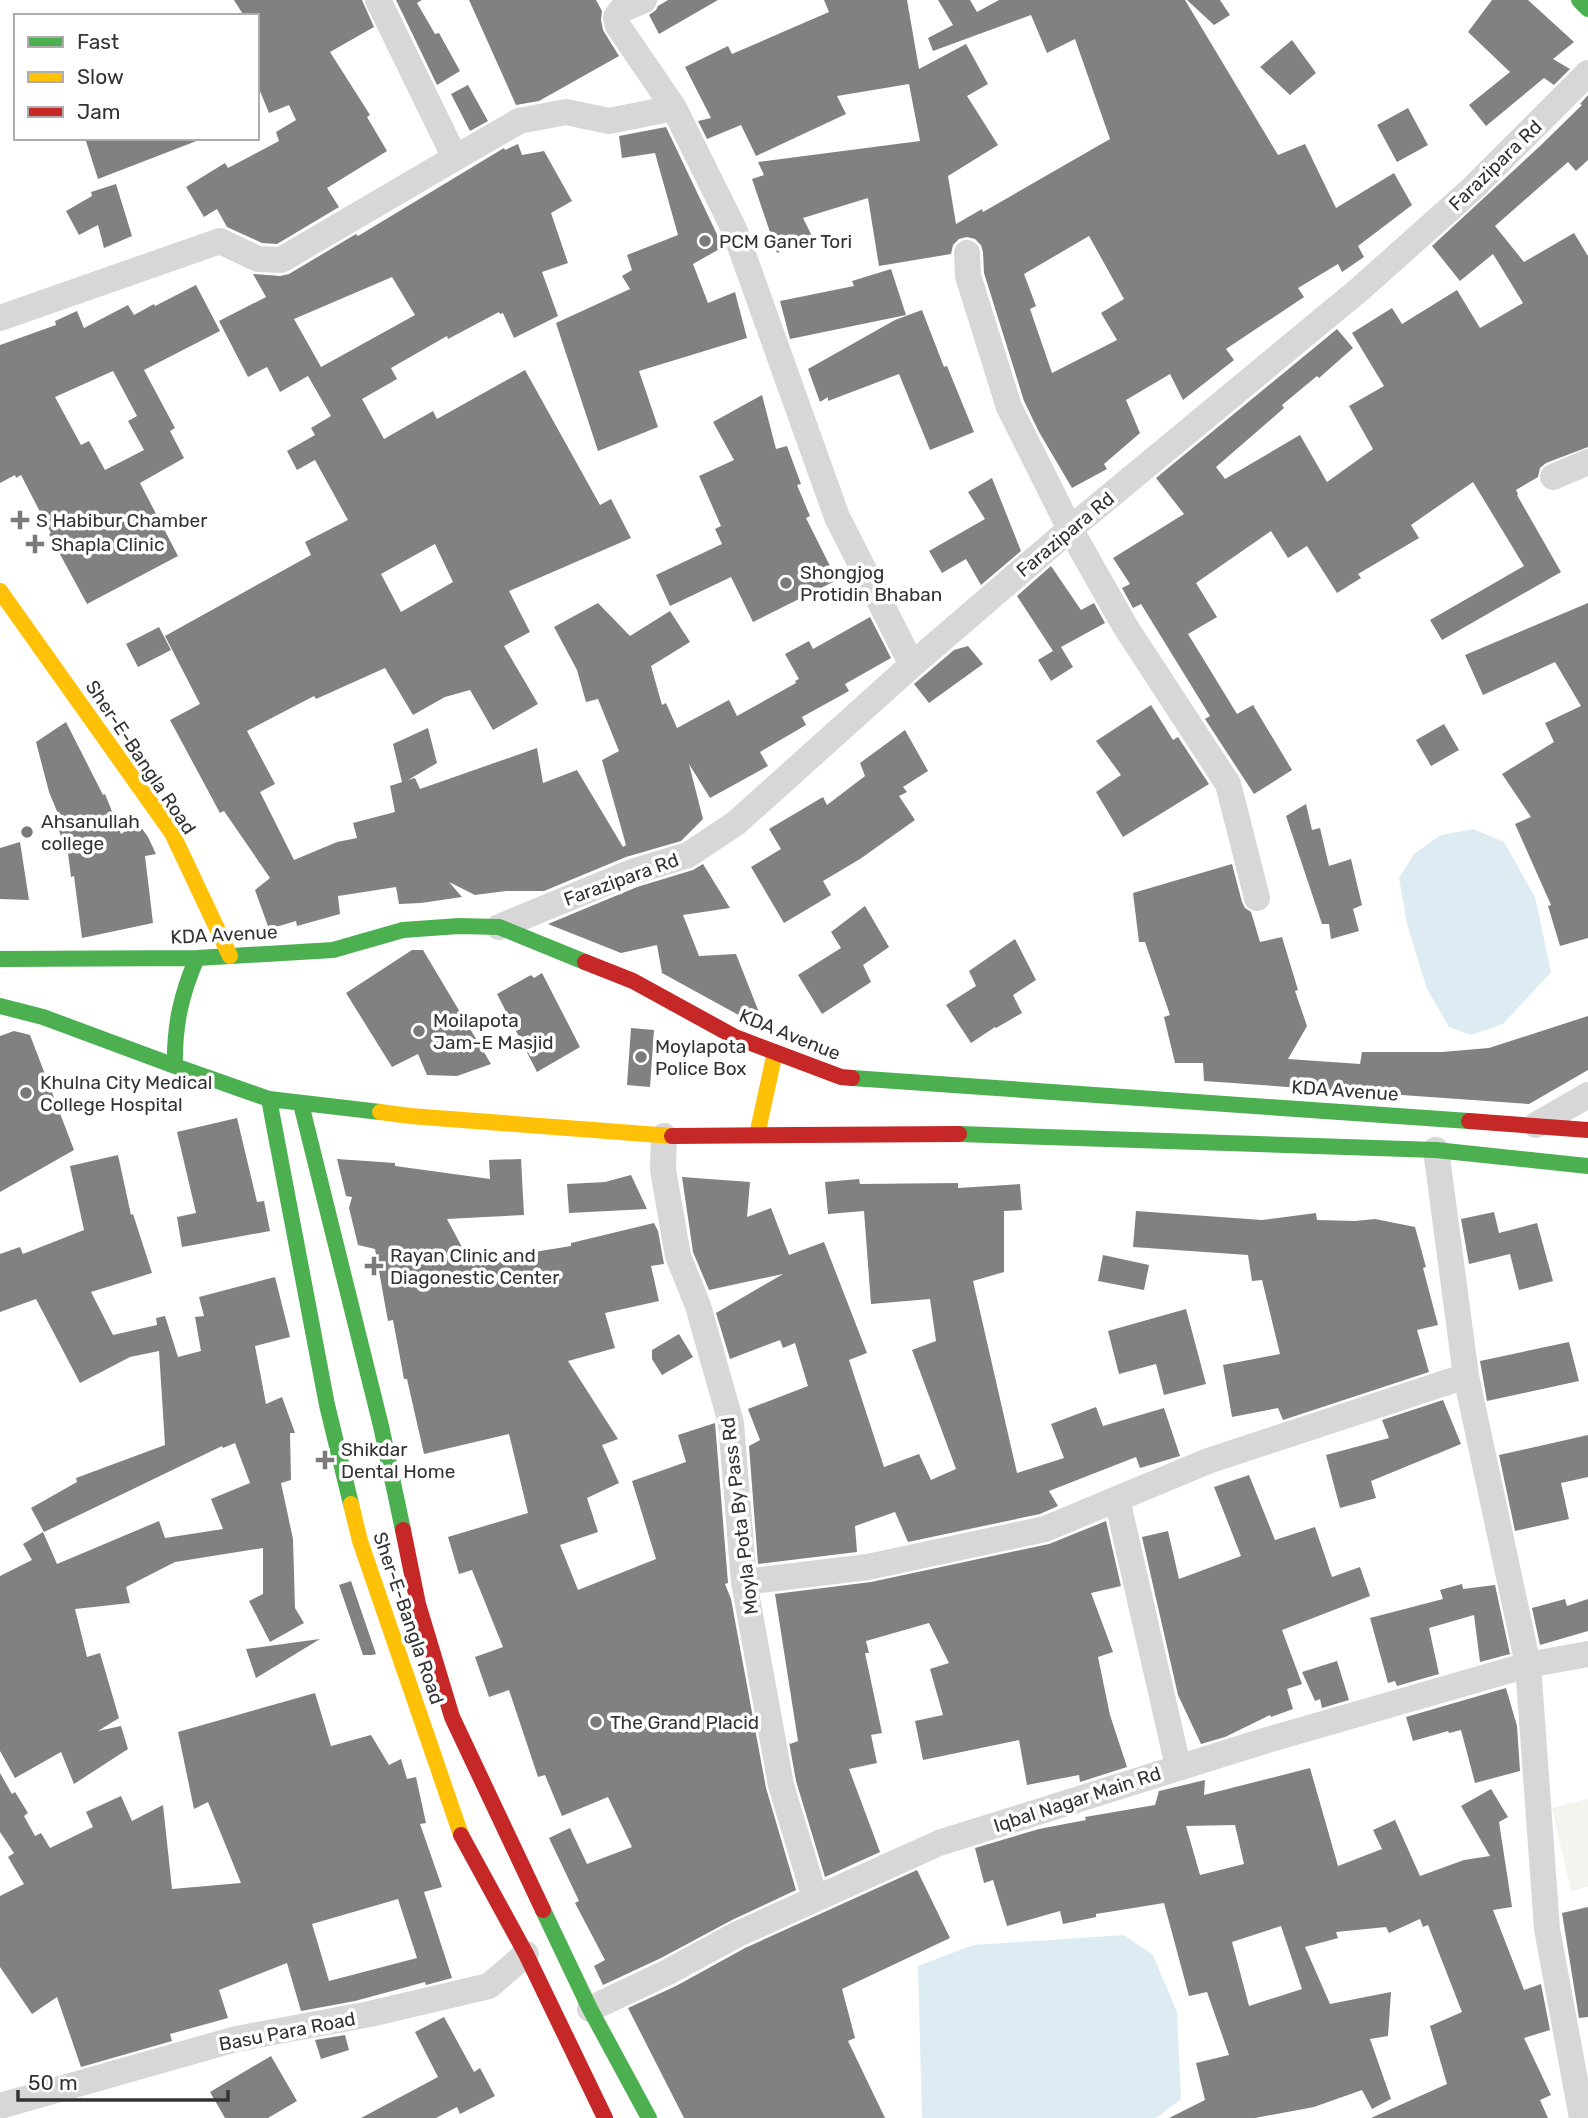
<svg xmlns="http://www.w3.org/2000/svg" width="1588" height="2118" font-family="Rubik,sans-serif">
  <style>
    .green { fill: #f1f5ed }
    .water { fill: #ddebf3 }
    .building { fill: #818181; fill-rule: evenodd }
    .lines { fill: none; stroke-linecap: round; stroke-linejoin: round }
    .street { stroke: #d7d7d7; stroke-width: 26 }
    .fast { stroke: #4caf50; stroke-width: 16 }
    .slow { stroke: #ffc107; stroke-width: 16 }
    .jam { stroke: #c62828; stroke-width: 16 }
    .poi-dot { fill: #7a7a7a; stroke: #fff; stroke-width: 2.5 }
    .labels { text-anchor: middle; stroke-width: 7; stroke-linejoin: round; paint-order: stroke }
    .street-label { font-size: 19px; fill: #333; stroke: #fff }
    .poi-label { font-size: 19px; fill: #333; stroke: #fff; text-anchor: start }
  </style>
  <rect width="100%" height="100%" fill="#fff"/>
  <path class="green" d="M1588 1799V1887L1571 1891 1552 1808Z"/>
  <path class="water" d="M1473 829 1504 842 1535 897 1551 972 1503 1024 1471 1035 1449 1027 1427 989 1407 924 1399 878 1415 853 1441 835Z
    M1124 1935 1153 1955 1177 2012 1181 2099 1156 2118H922L918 1966 973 1945Z"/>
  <path class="building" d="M234 0H362L374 27 330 52 370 115 367 117 387 151 327 188 339 207 277 244 262 243 227 227 217 209 204 217 186 187 225 163 228 168 279 141 276 132 296 120 289 105 269 113 257 84V16H244Z
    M396 0H422L417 3 435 34 439 33 460 71 437 85Z
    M469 0H596L602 11 601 20 603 30 619 56 539 101 516 105Z
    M668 0H718L659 34 649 15 656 10 658 6Z
    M824 0H907L919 69 966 44 988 84 967 96 998 145 948 176 956 224 982 209 983 212 1110 139 1075 39 1047 53 1031 15 933 51 928 38 953 25 938 0H970L977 12 999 0H1185L1278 155 1305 144 1336 208 1394 173 1412 205 1358 246 1364 257 1342 272 1338 264 1298 288 1304 297 1226 349 1234 360 1183 400 1170 374 1126 400 1140 433 1104 464 1107 469 1072 488 1039 432 1024 401 984 273 983 252 981 245 975 239 967 237 959 239 953 245 951 254 879 266 868 198 803 218 812 236 777 253 752 179 764 175 758 162 920 141 909 84 837 96 846 114 756 156 741 125 707 139 698 121 711 118 685 67 728 46 732 54 829 12ZM1089 236 1124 299 1101 313 1117 340 1052 373 1030 309 1036 306 1024 274Z
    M1187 0H1220L1230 15 1214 25Z
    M1492 0H1528L1574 42 1553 59 1570 69 1554 85 1544 78 1486 126 1469 105 1510 72 1468 32Z
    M1292 40 1316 73 1290 95 1260 67Z
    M468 85 488 121 470 131 451 94Z
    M1588 95V160L1576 171 1568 162 1495 226 1524 262 1574 233 1588 256V447L1546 463 1540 468 1538 477 1516 490 1518 494 1517 495 1561 572 1442 640 1430 620 1524 566 1473 482 1411 525 1419 538 1358 574 1361 578 1337 593 1307 546 1288 558 1271 531 1196 583 1217 617 1188 634 1237 714 1253 705 1292 770 1254 794 1205 719 1210 716 1141 604 1133 608 1122 588 1130 584 1113 558 1184 514 1156 478 1337 329 1353 348 1319 378 1317 376 1282 405 1284 408 1216 467 1225 479 1300 435 1327 482 1373 449 1349 406 1384 386 1352 333 1392 308 1402 324 1457 290 1480 328 1523 303 1493 254 1460 281 1432 246 1540 146 1582 105 1580 104Z
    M1408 108 1428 145 1397 162 1377 125Z
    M666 127 723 247 693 264 708 303 735 292 747 338 639 371 658 427 598 451 556 323 630 289 622 276 632 270 627 255 678 235 655 153 622 158 619 136Z
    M85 138H199V140L98 179Z
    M518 144 522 155 544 151 572 201 551 213 568 263 542 272 558 316 514 338 503 313 500 314 499 312 448 339 447 336 391 368 397 379 362 399 384 439 433 411 437 419 525 370 600 505 611 499 631 538 509 591 530 632 504 646 538 704 493 730 470 690 445 697 413 715 385 668 316 699 314 696 247 731 275 784 260 792 294 860 337 842 357 838 353 823 395 812 390 786 402 782 393 744 428 728 437 763 408 780 415 778 420 789 537 748 543 783 577 770 623 847 626 845 602 760 619 751 598 699 586 702 577 670 554 627 598 603 630 636 670 611 690 642 651 666 662 705 666 703 677 728 729 700 737 716 796 683 795 681 799 679 785 654 809 641 813 649 870 617 891 658 845 684 849 691 802 717 806 725 760 752 768 766 710 798 689 764 703 819 681 841 626 857 544 891H506L475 895 449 882 462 897 421 903 399 904 396 887 338 896 340 914 297 926 296 921 269 929 255 890 270 878 224 811 220 813 170 720 200 704 165 636 311 555 305 542 348 520 315 460 297 470 287 451 315 435 311 428 331 416 308 376 280 392 267 367 248 377 219 321 266 297 253 274 280 276 289 274 356 234 358 236 504 148 505 150ZM392 277 415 315 321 367 294 319ZM435 544 453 582 401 612 381 574Z
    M116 184 132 236 104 248 98 225 79 235 66 211 92 196 91 192Z
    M891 269 906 315 790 339 780 301 854 286 852 281Z
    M196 285 220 331 144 370 175 428 170 431 184 458 140 483 178 556 87 604 49 534 51 533 21 475 16 478 15 475 0 483V345L56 325 55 321 77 311 84 328 128 305 134 315 154 304 155 306ZM113 371 137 416 128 421 144 450 105 470 89 441 81 445 55 397Z
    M922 310 944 367 947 366 974 432 930 450 899 374 828 401V397L820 402 808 369 895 320Z
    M762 395 776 449 787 446 801 484 797 485 810 516 806 518 837 580 753 622 731 577 670 606 656 575 722 544 715 529 721 526 699 476 734 460 713 422Z
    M992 478 1021 551 981 585 966 559 942 573 929 551 985 519 968 492Z
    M1051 566 1081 610 1094 603 1105 623 1061 647 1073 667 1051 681 1038 660 1053 651 1017 596Z
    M1588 603V938L1560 946 1548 906 1551 905 1515 824 1531 817 1502 774 1554 742 1545 723 1581 706 1555 662 1483 695 1465 655Z
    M159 627 171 650 138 667 126 644Z
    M968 646 983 664 929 703 914 684 954 650Z
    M1151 705 1173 740 1178 737 1209 784 1123 837 1096 792 1121 775 1096 741Z
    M66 722 103 795 105 794 121 834 138 823 148 837 156 854 145 856 153 923 82 938 74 876 71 877 67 845 64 847 57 823 61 821 49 792 36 742Z
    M1444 724 1459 750 1431 766 1416 740Z
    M905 730 928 771 903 787 907 792 899 796 915 820 860 859 823 881 831 895 784 923 751 867 781 849 769 829 823 797 827 805 865 776 860 763Z
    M1306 804 1312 830 1320 828 1329 866 1351 859 1362 905 1353 909 1359 931 1331 939 1329 924H1322L1286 816Z
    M20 842 29 900 0 899V848Z
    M703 864 730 908 683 915 699 956 736 954 764 1025 744 1018 662 973 657 945 621 953 548 924 637 887 693 870Z
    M1232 864 1242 902 1245 908 1251 912 1260 942 1282 937 1298 990 1295 991 1307 1026 1288 1059 1360 1064 1362 1052H1442L1489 1048 1588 1016V1070L1529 1104 1204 1081 1203 1063H1175L1164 1017 1170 1015 1145 942H1139L1133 893Z
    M865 906 889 947 863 965 871 982 822 1014 798 975 841 948 831 932Z
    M1015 939 1036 980 1013 995 1022 1013 996 1028 995 1027 971 1043 946 1005 976 986 969 971Z
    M412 950H423L491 1064 457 1076 427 1075 418 1054 392 1067 346 993Z
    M542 973 580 1047 537 1072 497 994 531 975 534 978Z
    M631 1028 654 1030 650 1087 627 1085Z
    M14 1031 30 1035 74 1150 0 1192V1036Z
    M237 1118 257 1202 264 1201 270 1231 182 1247 177 1217 196 1213 177 1132Z
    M118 1155 131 1215 133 1214 152 1273 91 1292 113 1335 157 1325 156 1318 165 1316 178 1357 201 1351 195 1317 204 1316 199 1297 275 1277 290 1337 255 1346 266 1404 282 1397 295 1433H290L291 1480 281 1483 293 1539 295 1608 304 1623 270 1642 249 1601 263 1594V1548L175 1562 126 1587 130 1603 75 1609 87 1657 100 1653 119 1718 98 1731 121 1726 128 1749 74 1784 61 1752 15 1778 0 1751V1576L32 1560 23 1544 43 1532 57 1564 159 1521 165 1538 223 1529 211 1499 250 1483 235 1443 223 1448 222 1446 44 1532 31 1508 77 1482 76 1478 165 1445 159 1351 130 1357 80 1383 36 1299 0 1312V1254L20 1247 23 1254 84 1230 70 1166Z
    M337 1159 395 1163V1166L490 1179 489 1160 521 1159 524 1215 447 1219 472 1266 528 1253 571 1246V1243L654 1223 658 1231 664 1264 651 1266 659 1301 605 1313 615 1348 568 1361 618 1439 602 1445 619 1483 587 1498 598 1532 560 1545 578 1590 656 1559 632 1481 686 1462 678 1435 715 1423 728 1583 725 1584 731 1599 766 1788 796 1890 732 1920 661 1958 603 1985 594 1966 605 1960 575 1903 579 1901 549 1838 570 1828 587 1864 632 1847 608 1797 562 1816 545 1775 538 1777 509 1690 489 1697 475 1657 503 1647 472 1570 459 1574 448 1537 528 1513 509 1434 424 1454 407 1379H404L393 1320 388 1321 375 1249 358 1245 349 1208 352 1197 346 1196Z
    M631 1175 647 1209 569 1213 567 1184 605 1182Z
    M682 1177 750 1182 747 1217 771 1208 789 1255 824 1242 867 1353 849 1360 884 1467 919 1454 931 1480 956 1469 912 1350 936 1341 930 1299 871 1304 864 1211 828 1214 825 1182 859 1179 860 1184 958 1183V1188L1020 1184 1022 1210 1004 1211V1272L973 1281 1017 1473 1064 1458 1051 1424 1096 1407 1103 1426 1164 1408 1180 1456 1140 1468 1136 1457 1049 1491 1058 1506 1040 1514 908 1542 895 1512 855 1526 857 1552 758 1564 749 1446 760 1440 748 1409 808 1386 795 1343 783 1348 780 1340 730 1359 716 1313 783 1274 709 1290 693 1252Z
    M1136 1211 1262 1220 1316 1213 1317 1220 1355 1221 1375 1219 1415 1227 1426 1267 1423 1268 1438 1325 1417 1330 1429 1372 1283 1420 1278 1408 1232 1417 1223 1365 1280 1354 1262 1280 1252 1281 1248 1255 1133 1247Z
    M1494 1212 1499 1233 1537 1223 1553 1281 1519 1290 1510 1254 1469 1264 1461 1219Z
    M1103 1255 1149 1265 1144 1290 1098 1281Z
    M1186 1309 1206 1384 1164 1395 1156 1364 1119 1374 1108 1331Z
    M679 1334 693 1357 662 1375 652 1359V1350Z
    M1569 1342 1579 1381 1487 1401 1480 1361Z
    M1443 1400 1461 1444 1371 1481 1376 1498 1340 1508 1326 1455 1389 1438 1382 1420Z
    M1588 1435V1477L1561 1483 1569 1519 1515 1531 1499 1455Z
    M1249 1475 1275 1540 1315 1527 1332 1577 1360 1567 1370 1596 1282 1630 1302 1684 1287 1689 1293 1709 1271 1717 1270 1715 1225 1737 1201 1744 1178 1695 1142 1537 1168 1531 1179 1579 1241 1556 1214 1487Z
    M1106 1521 1121 1586 1091 1593 1113 1652 1098 1657 1110 1715 1127 1767 1080 1782 1079 1775 1027 1785 1019 1740 923 1760 915 1721 943 1715 930 1669 949 1663 929 1623 866 1641 869 1653H865L882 1733 871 1735 877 1763 849 1769 880 1852 825 1877 796 1781 789 1742 790 1744 798 1741 775 1594 871 1582 1049 1544Z
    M351 1581 376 1654 372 1655H363L339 1585Z
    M1462 1584 1463 1589 1495 1585 1510 1654 1480 1662 1474 1615 1429 1628 1439 1674 1397 1686 1395 1681 1388 1683 1370 1618 1443 1599 1440 1590Z
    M1565 1599 1567 1606 1588 1599V1631L1540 1645 1532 1608Z
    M320 1639 256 1678 246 1649Z
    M1337 1661 1349 1700 1322 1708 1320 1699 1315 1701 1302 1672Z
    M1506 1688 1517 1726 1520 1771 1475 1783 1461 1730 1449 1733 1448 1731 1413 1741 1406 1717Z
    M315 1693 331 1746 371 1735 389 1765 401 1759 407 1779 416 1777 426 1823 420 1824 442 1887 424 1892 452 1978 426 1985 425 1982 355 2001 301 2011 287 1963 219 1990 228 2018 170 2034 172 2041 81 2067 57 1997 32 2014 0 1967V1896L24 1884 8 1857 14 1853 0 1832V1773L12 1794 15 1792 28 1813 24 1816 35 1836 41 1833 50 1848 93 1827 86 1812 121 1796 132 1821 163 1805 172 1889 241 1883 208 1802 194 1809 178 1732ZM398 1899 417 1958 329 1981 312 1924Z
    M1310 1768 1338 1866 1382 1849 1373 1830 1395 1820 1420 1876 1464 1860 1490 1856 1461 1806 1491 1789 1508 1817 1499 1822 1512 1907 1493 1910 1524 1990 1541 1984 1550 2030 1524 2038 1551 2095 1540 2100 1548 2118H1371L1447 2084 1430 2026 1462 2012 1428 1925 1423 1927 1420 1919 1389 1933 1386 1927 1336 1932 1338 1938 1305 1947 1330 2004 1391 1992 1388 2036 1370 2039 1391 2099 1372 2109 1362 2090 1314 2107 1255 2118H1169L1205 2100 1196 2063 1229 2055 1207 1992 1189 1996 1164 1903 1096 1914V1917L1063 1924 1060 1911 1007 1926 993 1880 984 1883 975 1848 1039 1829 1086 1820 1085 1817 1155 1805 1159 1791 1205 1780 1204 1795ZM1235 1825 1244 1864 1200 1875 1186 1826ZM1281 1926 1302 1989 1249 2006 1232 1942Z
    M917 1870 950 1938 842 1989 855 2038 848 2041 885 2118H684L628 2008 676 1986 745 1948Z
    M1588 1907V2017L1579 2018 1562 1913Z
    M444 2017 474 2072 480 2068 495 2096 460 2114 457 2107 436 2118H361L438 2077 415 2032Z
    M345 2035 349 2050 321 2059 315 2040Z
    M271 2056 297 2101 268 2118H225L210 2092Z"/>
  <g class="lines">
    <path class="street" d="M378 0 455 158 519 121 566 112 609 121 674 108
      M644 0 621 10 616 17 618 26 674 108 734 229 837 517 912 665
      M967 253 968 276 1009 407 1070 529 1125 626 1228 784 1257 898
      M0 318 220 241 258 259 281 260 455 158
      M1553 477 1588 462
      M499 927 632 872 688 855 736 823 912 665 1070 529 1360 289 1472 189 1588 73
      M1536 1125 1588 1095
      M664 1136 663 1170 678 1256 698 1306 731 1423 744 1582 781 1785 815 1898
      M1436 1150 1466 1376 1528 1665 1547 1929 1582 2118
      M1117 1499 1178 1766
      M744 1582 868 1567 1045 1529 1208 1461 1466 1376
      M590 2009 668 1972 738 1934 939 1843 1264 1741 1528 1665 1588 1654
      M0 2106 236 2039 370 2014 489 1986 526 1954"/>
    <path class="fast" d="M1579 0 1588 9
      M197 958C181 994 174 1027 175 1066L269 1099 380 1112
      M0 959 197 958 333 950 403 930 459 926 499 927 585 962
      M0 1006 43 1017 175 1066
      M852 1078 1469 1121
      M269 1099 327 1405 351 1504
      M301 1104 381 1426 403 1530
      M959 1134 1436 1150 1588 1166
      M543 1910 590 2009 649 2118"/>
    <path class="slow" d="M0 591 172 833 230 956
      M380 1112 410 1116 672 1136
      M757 1135 775 1052
      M351 1504 360 1541 461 1835"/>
    <path class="jam" d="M585 962 633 981 735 1037 841 1077 852 1078
      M1469 1121 1588 1130
      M672 1136 959 1134
      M403 1530 418 1604 452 1717 543 1910
      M461 1835 526 1954 605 2118"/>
  </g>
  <g class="poi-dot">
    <circle cx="705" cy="241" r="7"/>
    <path d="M16.5 509.5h7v7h7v7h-7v7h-7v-7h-7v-7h7z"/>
    <path d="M31.5 533.5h7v7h7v7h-7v7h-7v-7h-7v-7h7z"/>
    <circle cx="786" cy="583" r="7"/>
    <circle cx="27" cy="832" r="7"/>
    <circle cx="419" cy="1031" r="7"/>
    <circle cx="641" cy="1057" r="7"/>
    <circle cx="26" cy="1093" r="7"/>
    <path d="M370.5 1255.5h7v7h7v7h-7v7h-7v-7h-7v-7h7z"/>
    <path d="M321.5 1449.5h7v7h7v7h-7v7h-7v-7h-7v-7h7z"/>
    <circle cx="596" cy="1722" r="7"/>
  </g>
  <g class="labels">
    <g class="street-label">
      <text transform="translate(1495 165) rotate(-44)" y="7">Farazipara Rd</text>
      <text transform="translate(1065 534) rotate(-40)" y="7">Farazipara Rd</text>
      <text transform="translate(141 757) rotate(56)" y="7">Sher-E-Bangla Road</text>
      <text transform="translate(621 879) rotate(-20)" y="7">Farazipara Rd</text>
      <text transform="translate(224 934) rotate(-3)" y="7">KDA Avenue</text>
      <text transform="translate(790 1034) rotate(22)" y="7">KDA Avenue</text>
      <text transform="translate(1345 1090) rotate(4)" y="7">KDA Avenue</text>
      <text transform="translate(739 1516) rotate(-97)" y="7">Moyla Pota By Pass Rd</text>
      <text transform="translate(409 1618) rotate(71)" y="7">Sher-E-Bangla Road</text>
      <text transform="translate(1077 1799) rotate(-18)" y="7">Iqbal Nagar Main Rd</text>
      <text transform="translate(287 2031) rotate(-11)" y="7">Basu Para Road</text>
    </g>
    <g class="poi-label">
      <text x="719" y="248">PCM Ganer Tori</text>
      <text x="36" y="527">S Habibur Chamber</text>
      <text x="51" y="551">Shapla Clinic</text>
      <text x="800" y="579">Shongjog<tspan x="800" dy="22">Protidin Bhaban</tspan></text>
      <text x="41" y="828">Ahsanullah<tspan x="41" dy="22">college</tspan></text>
      <text x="433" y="1027">Moilapota<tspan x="433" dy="22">Jam-E Masjid</tspan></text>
      <text x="655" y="1053">Moylapota<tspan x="655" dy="22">Police Box</tspan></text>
      <text x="40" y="1089">Khulna City Medical<tspan x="40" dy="22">College Hospital</tspan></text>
      <text x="390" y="1262">Rayan Clinic and<tspan x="390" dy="22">Diagonestic Center</tspan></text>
      <text x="341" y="1456">Shikdar<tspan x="341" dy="22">Dental Home</tspan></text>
      <text x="610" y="1729">The Grand Placid</text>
    </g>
  </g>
  <rect x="14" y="14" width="245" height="126" fill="#ffffff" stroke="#adadad" stroke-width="2"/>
  <rect x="28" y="37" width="35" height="10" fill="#4caf50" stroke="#adadad" stroke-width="2"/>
  <text x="77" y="49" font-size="21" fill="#333333">Fast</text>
  <rect x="28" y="72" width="35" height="10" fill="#ffc107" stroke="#adadad" stroke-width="2"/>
  <text x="77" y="84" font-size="21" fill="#333333">Slow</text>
  <rect x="28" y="107" width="35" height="10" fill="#c62828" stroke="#adadad" stroke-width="2"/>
  <text x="77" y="119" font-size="21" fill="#333333">Jam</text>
  <path d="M18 2090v10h210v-10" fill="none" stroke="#333333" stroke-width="3.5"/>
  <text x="28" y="2090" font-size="21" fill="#333333" stroke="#ffffff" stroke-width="5" paint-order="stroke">50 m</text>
</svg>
